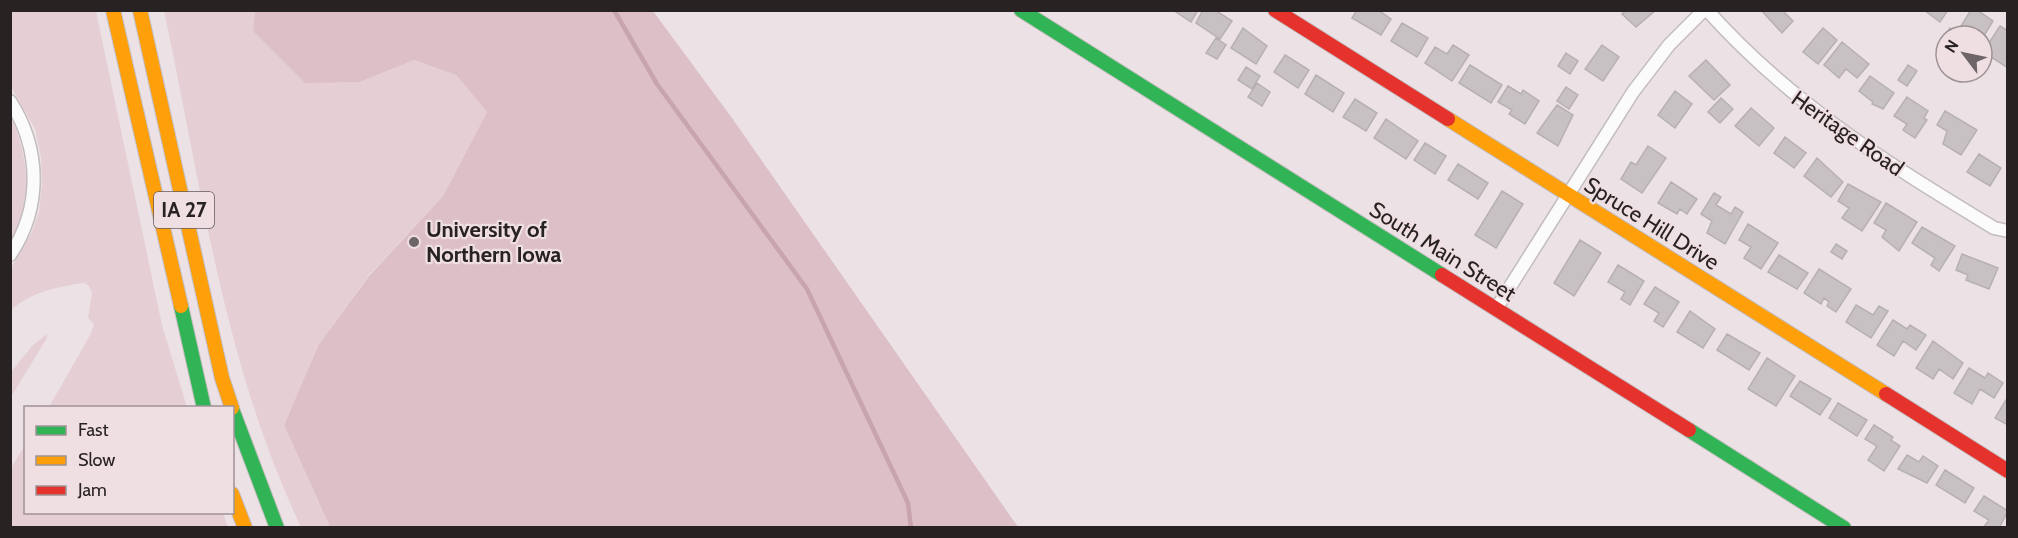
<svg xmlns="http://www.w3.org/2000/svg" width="2018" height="538" font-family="Cabin,sans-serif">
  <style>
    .green { fill: #e5cfd5 }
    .forest { fill: #ddbfc8 }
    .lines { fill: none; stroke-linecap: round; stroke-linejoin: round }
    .stream { stroke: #c7a4ae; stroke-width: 4.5 }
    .building { fill: #c8c1c3; stroke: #b7b0b2; stroke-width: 1.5 }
    .street-casing { stroke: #c2bcbd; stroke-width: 15 }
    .fast-casing { stroke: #c2bcbd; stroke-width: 16 }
    .slow-casing { stroke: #c2bcbd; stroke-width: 16 }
    .jam-casing { stroke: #c2bcbd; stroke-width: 16 }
    .street { stroke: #fcfbfb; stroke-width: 12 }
    .fast { stroke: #30b455; stroke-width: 14 }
    .slow { stroke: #ff9f0a; stroke-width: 14 }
    .jam { stroke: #e5322d; stroke-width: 14 }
    .poi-dot { fill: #6d6567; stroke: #efdfe3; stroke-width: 2 }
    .labels { text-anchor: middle; stroke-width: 4.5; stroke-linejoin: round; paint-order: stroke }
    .shield { fill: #efdfe3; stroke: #645b5d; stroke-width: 1.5 }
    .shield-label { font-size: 21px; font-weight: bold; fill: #282223 }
    .street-label { font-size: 22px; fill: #282223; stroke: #efdfe3 }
    .poi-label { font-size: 22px; font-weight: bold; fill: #282223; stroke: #efdfe3; text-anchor: start }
  </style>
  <rect width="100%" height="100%" fill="#ece2e5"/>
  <path class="green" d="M11 10 96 11 162 325 187 407H49L90 335 94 324 88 318 92 293 89 286 84 283C56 287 32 292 11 310V268L32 232 39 212 42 184 41 157 35 129 11 87Z
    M164 11H255L253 31 360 82 414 60 456 75 487 112 443 196 369 275 319 344 284 425 330 527H301C224 366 201 184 164 11Z
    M10 116C29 154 33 202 11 239Z
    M47 334V338L11 397V372L32 346Z
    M25 445 26 512 223 513 228 527H11V468Z"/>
  <path class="forest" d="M255 11H653L732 118 1018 527H330L284 425 319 344 369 276 443 196 487 112 456 75 414 60 360 82 305 83 253 31Z"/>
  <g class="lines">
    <path class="stream" d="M614 10 657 84 807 289 908 503 911 528"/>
  </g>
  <path class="building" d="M1173 10H1198L1191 22Z
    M1203 10H1215L1232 21 1220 39 1196 23Z
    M1357 10H1378L1391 19 1381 35 1352 18Z
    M1626 10H1656L1636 27 1622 14Z
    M1761 10H1782L1793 21 1782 33Z
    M1924 10H1948L1940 22Z
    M1971 10H1977L1993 21 1982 39V36H1976L1961 26Z
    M1402 23 1428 38 1417 57 1391 41Z
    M2000 26 2008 31V68L1983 52Z
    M1243 28 1267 46 1256 64 1231 48Z
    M1823 28 1837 40 1818 64 1803 52Z
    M1950 28 1962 36H1946V43L1942 40Z
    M1216 38 1226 45 1217 59 1206 53Z
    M1842 42 1869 64 1857 78 1846 69 1839 78 1824 65Z
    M1453 45 1469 55 1452 81 1425 63 1435 47 1447 54Z
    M1602 45 1619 57 1603 81 1585 69Z
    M1566 53 1578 61 1570 74 1558 66Z
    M1285 55 1309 70 1298 88 1274 72Z
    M1706 60 1730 85 1714 100 1689 76Z
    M1470 65 1502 85 1491 103 1459 83Z
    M1908 65 1917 71 1907 86 1898 80Z
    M1246 67 1260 76 1252 89 1238 80Z
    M1316 75 1344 93 1333 112 1305 94Z
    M1870 76 1894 93 1883 109 1872 104 1873 102 1859 91Z
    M1257 83 1270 92 1262 106 1248 97Z
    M1508 86 1521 94 1523 90 1539 101 1525 124 1509 114 1512 110 1498 102Z
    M1566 87 1578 95 1569 109 1557 101Z
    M1675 91 1692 104 1675 128 1658 115Z
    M1907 97 1928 111 1924 118 1927 120 1915 138 1903 130 1907 124 1894 116Z
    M1721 98 1733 109 1720 123 1708 112Z
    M1355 99 1377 113 1366 131 1343 117Z
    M1557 105 1573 115 1558 146 1537 133Z
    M1751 108 1774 128 1759 146 1735 126Z
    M1945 111 1977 130 1961 155 1943 144 1947 131 1937 125Z
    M1386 119 1418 141 1406 159 1374 138Z
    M1785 137 1806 153 1794 168 1774 153Z
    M1425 143 1446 156 1435 174 1414 160Z
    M1648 146 1666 158 1642 193 1621 179 1631 162 1636 165Z
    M1979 154 2001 168 1990 186 1967 172Z
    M1817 158 1843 182 1831 197 1804 176Z
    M1458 164 1488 183 1478 199 1448 180Z
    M1671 182 1697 199 1687 214 1680 209 1677 214 1658 203Z
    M1848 184 1881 202 1862 231 1842 218 1849 208 1838 201Z
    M1502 191 1523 204 1496 248 1475 235Z
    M1714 193 1721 197 1716 205 1731 214 1735 207 1743 212 1725 244 1707 233 1712 221 1701 214Z
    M1886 203 1917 222 1899 251 1882 237 1886 230 1874 223Z
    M1748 224 1778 243 1761 269 1744 258 1751 247 1739 240Z
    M1922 227 1955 246 1939 271 1931 265 1935 258 1912 243Z
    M1580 240 1601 253 1574 296 1554 283Z
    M1836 244 1847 251 1842 259 1831 252Z
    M1962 254 1998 268 1989 289 1966 280 1968 275 1956 270Z
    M1779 255 1808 273 1797 289 1768 272Z
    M1618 265 1644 281 1630 305 1621 299 1625 292 1608 282Z
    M1819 269 1851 289 1836 312 1827 306 1829 302 1824 298 1821 304 1804 293Z
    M1655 287 1679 302 1663 327 1654 321 1659 313 1644 304Z
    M1856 305 1873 315 1879 306 1888 311 1871 338 1846 322Z
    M1690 311 1715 329 1703 348 1677 332Z
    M1893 320 1907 329 1910 325 1926 335 1916 350 1903 341 1894 356 1877 345Z
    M1727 334 1760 353 1749 370 1717 350Z
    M1933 341 1963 363 1953 379 1939 369 1933 379 1916 368Z
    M1767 358 1795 376 1776 406 1748 389Z
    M1969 368 1985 378 1988 373 2003 383 1994 398 1980 389 1972 404 1954 393Z
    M1800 381 1831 399 1820 415 1790 396Z
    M2006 400 2008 401V425L1995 418Z
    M1838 403 1867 420 1857 436 1829 418Z
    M1874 425 1893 437 1891 440 1900 446 1884 471 1868 460 1877 446 1865 439Z
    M1907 455 1919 462 1923 456 1938 466 1927 483 1898 469Z
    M1945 470 1974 488 1965 503 1936 485Z
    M1984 496 2008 511 1999 528H1983L1989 520 1974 511Z"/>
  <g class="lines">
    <g class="street-casing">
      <path id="street" d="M1707 10C1792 105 1887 163 1994 228L2008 231
        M10 101C41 149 42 208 10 255
        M1496 309 1633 92 1669 45 1704 10"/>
    </g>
    <g class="fast-casing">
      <path id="fast" d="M1021 10 1442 275
        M181 306 204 408
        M232 409 277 528
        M1689 430 1844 528"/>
    </g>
    <g class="slow-casing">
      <path id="slow" d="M113 10 181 306
        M140 10 222 378 232 408
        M1448 119 1886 394
        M232 494 245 528"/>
    </g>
    <g class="jam-casing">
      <path id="jam" d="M1275 10 1448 119
        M1442 275 1689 430
        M1886 394 2008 471"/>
    </g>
    <use href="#street" class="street"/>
    <use href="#fast" class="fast"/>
    <use href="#slow" class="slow"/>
    <use href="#jam" class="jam"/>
  </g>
  <circle class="poi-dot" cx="414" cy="242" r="6"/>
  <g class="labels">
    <rect class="shield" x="154" y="192" width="60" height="36" rx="4.5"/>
    <g class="shield-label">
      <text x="184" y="217">IA 27</text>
    </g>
    <g class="street-label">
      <text transform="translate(1848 133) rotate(35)" y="8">Heritage Road</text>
      <text transform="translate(1652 223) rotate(32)" y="8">Spruce Hill Drive</text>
      <text transform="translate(1443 251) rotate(32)" y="8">South Main Street</text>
    </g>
    <g class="poi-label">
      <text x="426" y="237">University of<tspan x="426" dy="25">Northern Iowa</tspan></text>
    </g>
  </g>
  <rect width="2018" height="538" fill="none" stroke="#282223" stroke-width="24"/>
  <rect x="24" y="406" width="210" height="108" fill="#efdfe3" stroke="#9f9396" stroke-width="1.5"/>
  <rect x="36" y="426" width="30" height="9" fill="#30b455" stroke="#9f9396" stroke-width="1.5"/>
  <text x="78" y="436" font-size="18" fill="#282223">Fast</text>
  <rect x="36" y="456" width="30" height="9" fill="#ff9f0a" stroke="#9f9396" stroke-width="1.5"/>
  <text x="78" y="466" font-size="18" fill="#282223">Slow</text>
  <rect x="36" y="486" width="30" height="9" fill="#e5322d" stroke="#9f9396" stroke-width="1.5"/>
  <text x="78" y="496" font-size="18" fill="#282223">Jam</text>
  <g transform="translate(1964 54) rotate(302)"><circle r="28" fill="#efdfe3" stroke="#9f9396" stroke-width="1.5"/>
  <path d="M0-4.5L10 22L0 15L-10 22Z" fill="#6d6567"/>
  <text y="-9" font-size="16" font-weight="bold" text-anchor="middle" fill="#282223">N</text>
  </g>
</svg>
